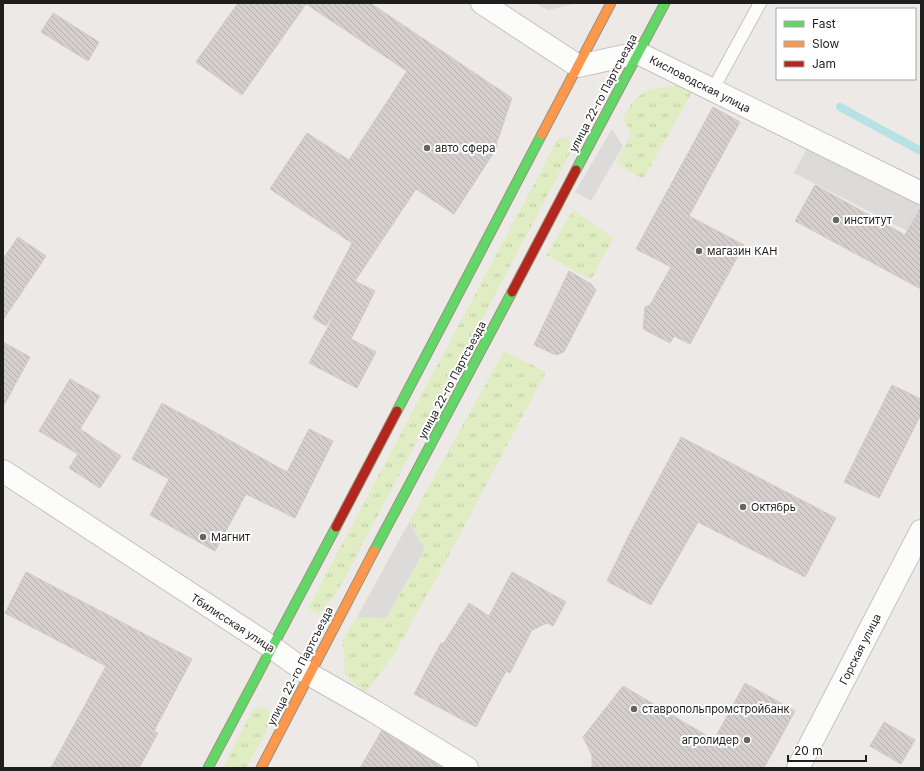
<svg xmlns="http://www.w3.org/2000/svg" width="924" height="771" font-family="Inter,sans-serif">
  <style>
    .grass { fill: url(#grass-tufts) }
    .parking { fill: #dddbda }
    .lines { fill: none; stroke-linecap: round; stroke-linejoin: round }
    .stream { stroke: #b6e2e3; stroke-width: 8 }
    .building { fill: url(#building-back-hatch); stroke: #d0cac7 }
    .lane-casing { stroke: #c5c4c2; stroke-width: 14 }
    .street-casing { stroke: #c5c4c2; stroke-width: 24 }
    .fast-casing { stroke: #98947e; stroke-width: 11 }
    .slow-casing { stroke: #98947e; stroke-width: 11 }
    .jam-casing { stroke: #98947e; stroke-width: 11 }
    .lane { stroke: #fcfcfb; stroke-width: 12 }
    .street { stroke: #fcfcfb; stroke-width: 22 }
    .fast { stroke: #63d668; stroke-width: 9 }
    .slow { stroke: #ff974d; stroke-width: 9 }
    .jam { stroke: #b3261e; stroke-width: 9 }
    .poi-dot { fill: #666564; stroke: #fff; stroke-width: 1.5 }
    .labels { text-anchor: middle; stroke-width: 4; stroke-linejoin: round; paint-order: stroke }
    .street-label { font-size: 11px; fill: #1e1e1e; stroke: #fff }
    .poi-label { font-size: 11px; fill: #1e1e1e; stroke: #fff; text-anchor: start }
  </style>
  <defs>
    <pattern id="grass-tufts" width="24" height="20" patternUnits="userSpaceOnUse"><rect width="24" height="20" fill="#e0ecc2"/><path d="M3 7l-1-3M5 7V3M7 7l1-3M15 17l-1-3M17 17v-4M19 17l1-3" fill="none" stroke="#c0caa6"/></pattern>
    <pattern id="building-back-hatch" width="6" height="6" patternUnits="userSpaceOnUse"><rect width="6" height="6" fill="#d4cfcd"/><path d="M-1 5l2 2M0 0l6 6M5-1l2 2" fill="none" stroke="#b6b1b0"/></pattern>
  </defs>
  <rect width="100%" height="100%" fill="#ede9e6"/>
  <path class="grass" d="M678 86 694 89 643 179 616 163 631 134 623 118C638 91 647 87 678 86Z
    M568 137 572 149 337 592 318 615 308 608 558 139Z
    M573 210 613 238 591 280 546 255Z
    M504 351 546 372 443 566 394 654 366 693 345 675 343 639 357 617 386 618 425 550 409 522Z
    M263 707 269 710C273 729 254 752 246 768H223L250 715 256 708Z"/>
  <path class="parking" d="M534 3H579L548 10Z
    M612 129 623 146 591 201 575 192Z
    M810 142 921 199V238L794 173Z
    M409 522 425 549 386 618 357 617Z"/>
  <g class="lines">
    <path class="stream" d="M840 107 921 151"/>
  </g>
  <path class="building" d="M238 3H370L512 98 496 145 498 146 454 214 416 189 355 281 375 291 351 339 376 352 357 388 309 363 338 308 326 326 313 318 352 243 270 189 307 133 349 160 407 71 306 4 242 95 196 62Z
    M53 13 99 42 88 61 41 32Z
    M713 107 740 122 689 216 744 245 690 344 674 336 670 343 643 329 645 307 650 305 671 267 636 249Z
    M815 185 905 235 921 207V289L795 221Z
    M18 237 46 256 3 320V259Z
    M569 271 591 284 596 290 564 352 556 355 534 345Z
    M3 342 30 357 3 407Z
    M70 379 100 396 80 429 121 456 100 488 69 468 78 454 39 431Z
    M892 385 921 399V414L879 498 844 482Z
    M162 403 287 472 309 429 333 441 295 518 246 494 215 551 150 515 169 479 132 459Z
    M681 437 836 518 805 577 698 522 651 605 607 581 629 535Z
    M26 572 192 659 154 731 158 733 139 768H51L106 666 5 613Z
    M512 572 566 602 553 626 547 623 532 630 510 673 506 671 476 727 414 694 441 643 443 644 469 603 489 616Z
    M745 683 795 711 764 768H592V755L583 737 623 686 714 740Z
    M884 722 915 740 901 764 870 746Z
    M382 730 443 768H360Z"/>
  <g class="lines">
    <g class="lane-casing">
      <path id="lane" d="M712 91 760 3"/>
    </g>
    <g class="street-casing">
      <path id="street" d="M482 3 578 66 638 53 921 193
        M3 471 273 648 309 674 372 710 467 768
        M798 768 921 531"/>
    </g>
    <g class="fast-casing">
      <path id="fast" d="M576 170 665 3
        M397 411 542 134
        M374 551 512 292
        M208 768 336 527"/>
    </g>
    <g class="slow-casing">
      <path id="slow" d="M542 134 611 3
        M261 768 374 551"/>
    </g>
    <g class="jam-casing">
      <path id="jam" d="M512 292 576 170
        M336 527 397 411"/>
    </g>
    <use href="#lane" class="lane"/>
    <use href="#street" class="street"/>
    <use href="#fast" class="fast"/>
    <use href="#slow" class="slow"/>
    <use href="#jam" class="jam"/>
  </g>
  <g class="poi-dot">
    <circle cx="427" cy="148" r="4"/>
    <circle cx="836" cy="220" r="4"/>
    <circle cx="699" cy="251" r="4"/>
    <circle cx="743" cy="507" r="4"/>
    <circle cx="203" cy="537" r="4"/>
    <circle cx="634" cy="709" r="4"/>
    <circle cx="747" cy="740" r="4"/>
  </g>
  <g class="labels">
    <g class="street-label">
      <text transform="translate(700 84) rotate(27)" y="4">Кисловодская улица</text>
      <text transform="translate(603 93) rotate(-62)" y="4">улица 22-го Партсъезда</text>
      <text transform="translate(452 380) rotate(-62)" y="4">улица 22-го Партсъезда</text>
      <text transform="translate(233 623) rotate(33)" y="4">Тбилисская улица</text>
      <text transform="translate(860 649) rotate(-63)" y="4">Горская улица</text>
      <text transform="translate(300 666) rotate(-63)" y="4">улица 22-го Партсъезда</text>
    </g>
    <g class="poi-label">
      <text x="435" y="152">авто сфера</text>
      <text x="844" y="224">институт</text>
      <text x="707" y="255">магазин КАН</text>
      <text x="751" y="511">Октябрь</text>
      <text x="211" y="541">Магнит</text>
      <text x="642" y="713">ставропольпромстройбанк</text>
      <text x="739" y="744" text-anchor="end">агролидер</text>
    </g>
  </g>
  <rect width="924" height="771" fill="none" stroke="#1e1e1e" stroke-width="8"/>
  <rect x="776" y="8" width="140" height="72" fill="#ffffff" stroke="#a5a5a5"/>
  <rect x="784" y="21" width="20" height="6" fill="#63d668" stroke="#a5a5a5"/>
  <text x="812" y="28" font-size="12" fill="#1e1e1e">Fast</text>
  <rect x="784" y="41" width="20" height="6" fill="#ff974d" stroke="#a5a5a5"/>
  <text x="812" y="48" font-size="12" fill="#1e1e1e">Slow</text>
  <rect x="784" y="61" width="20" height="6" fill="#b3261e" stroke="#a5a5a5"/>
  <text x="812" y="68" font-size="12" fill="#1e1e1e">Jam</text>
  <path d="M788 755v6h78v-6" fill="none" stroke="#1e1e1e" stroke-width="2"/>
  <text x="794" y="755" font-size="12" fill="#1e1e1e" stroke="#ffffff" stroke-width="3" paint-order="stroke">20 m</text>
</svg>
